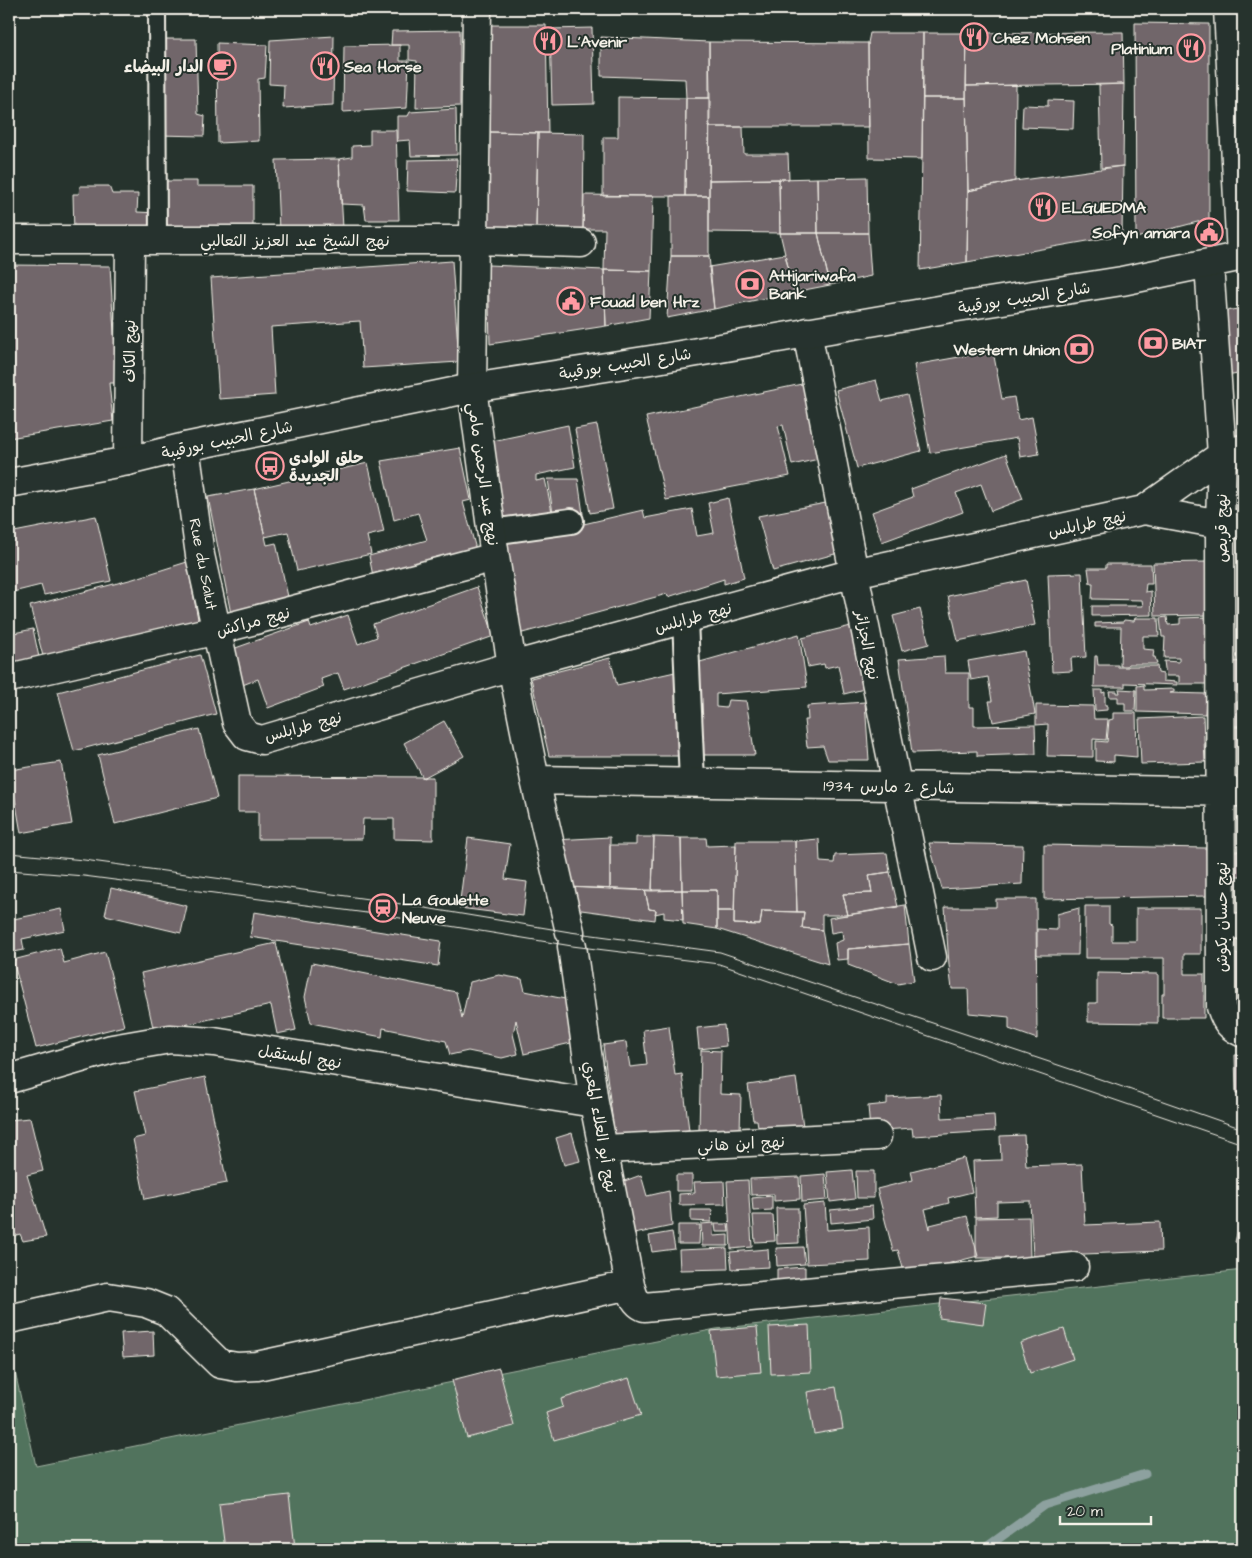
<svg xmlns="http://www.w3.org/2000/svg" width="1252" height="1558" font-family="'Architects Daughter','Playpen Sans Arabic',sans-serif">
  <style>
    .green { fill: #51735d; stroke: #a2b2a2 }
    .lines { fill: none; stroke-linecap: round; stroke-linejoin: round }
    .stream { stroke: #8da19f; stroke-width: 9 }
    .building { fill: #71666a; stroke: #f4f1e8 }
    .service-casing { stroke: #f4f1e8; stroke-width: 20 }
    .pedestrian-casing { stroke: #f4f1e8; stroke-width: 28 }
    .minor-casing { stroke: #f4f1e8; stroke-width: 31 }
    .secondary-casing { stroke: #f4f1e8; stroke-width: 31 }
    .service { stroke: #26332d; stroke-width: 16 }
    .pedestrian { stroke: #26332d; stroke-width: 24 }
    .minor { stroke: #26332d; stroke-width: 28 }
    .secondary { stroke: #26332d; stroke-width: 28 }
    .tram { stroke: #f4f1e8; stroke-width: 1 }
    .labels { text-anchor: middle; stroke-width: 4; stroke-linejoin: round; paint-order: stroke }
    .poi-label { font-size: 16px; font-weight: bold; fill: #f4f1e8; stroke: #26332d; text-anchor: start }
    .street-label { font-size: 16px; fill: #f4f1e8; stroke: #26332d }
  </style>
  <rect width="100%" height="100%" fill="#26332d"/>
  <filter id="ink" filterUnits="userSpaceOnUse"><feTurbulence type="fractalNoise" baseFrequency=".02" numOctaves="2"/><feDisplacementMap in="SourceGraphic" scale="10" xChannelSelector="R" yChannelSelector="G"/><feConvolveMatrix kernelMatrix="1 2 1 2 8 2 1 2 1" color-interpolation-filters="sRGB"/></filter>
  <g filter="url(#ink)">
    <path class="green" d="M1243 1270V1549H9V1374L15 1372 36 1466 716 1329Z"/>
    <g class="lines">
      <path class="stream" d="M984 1549 1045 1505 1145 1474"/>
    </g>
    <path class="building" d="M1135 23 1209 24V219L1136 238Z
      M487 25H546L548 133 490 132Z
      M592 28 594 104 552 105 550 29Z
      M460 30V106L416 108 417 61 409 60V45H391L392 31Z
      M1123 32 1124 84 966 86 967 33Z
      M870 33H923L922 159 869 158 868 43Z
      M923 33H967L966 98H923Z
      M334 36 333 105 283 108 284 85 269 84 270 40Z
      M601 37 709 42 710 98H686L685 79 601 76Z
      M160 39H196L198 114 205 116 204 136 158 135Z
      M709 42 868 43 869 127H709Z
      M217 43 267 45 265 78 258 79 259 141 218 143Z
      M400 45V61H409L407 108 343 112 344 46Z
      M1124 84 1123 166 1101 168 1099 85Z
      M1016 85 1015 181 968 191 966 86Z
      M618 97 686 98 685 196H603V137H618Z
      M686 98H710L709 196H685Z
      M923 98H966L968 191 967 262 920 270Z
      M1048 100 1074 101 1073 129 1022 127 1023 105 1048 106Z
      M456 109 457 155 411 156 410 140 397 141V116H408L410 112Z
      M709 127H743L744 154H788L789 179 709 180Z
      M370 130H396L399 220H366L364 205 341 204 339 159 352 157V146L370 145Z
      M490 132 538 133 536 228 488 227Z
      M538 133 584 134 583 229 536 228Z
      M339 159 343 228 279 231 276 160Z
      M457 159 455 193 407 191 408 160Z
      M1123 166 1122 235 967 262 968 191 1015 181Z
      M867 177 868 233H818L817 178Z
      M817 178 818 233H780L779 179Z
      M779 179 780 233 709 232V180Z
      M161 181H197V186H253V229H161Z
      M80 186H109L112 194H138L137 212 157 213 156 237 74 234 73 194H79Z
      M584 195 653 196 651 271 604 270 605 229H583Z
      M671 196H709V256H671Z
      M780 233H818L830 285 794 292Z
      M818 233H868L871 276 830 285Z
      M785 254 794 292 714 309 709 267Z
      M671 256H709L714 309 667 318Z
      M452 261 459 362 363 368 360 321 271 327 275 395 219 399 211 278Z
      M9 265 110 266 117 383H109L113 421 9 438Z
      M488 265 604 270 606 326 490 344Z
      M604 270 651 271 649 318 606 326Z
      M1243 308V373L1227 376 1226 311Z
      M993 351 1002 399 1014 397 1018 420 1032 417 1039 454 1020 457 1017 438 930 453 914 365Z
      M876 380 882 401 907 395 921 451 857 468 836 390Z
      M816 381 832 456 792 465 783 425 778 426 790 476 666 500 646 417Z
      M568 425 575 467 536 475V481L545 479 554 521 500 532 483 443Z
      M597 425 613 509 590 513 575 429Z
      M460 448 471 500 463 502 477 553 374 581 369 556 427 540 418 513 394 520 381 461Z
      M1006 454 1023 499 991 511 981 484 956 493 963 512 882 542 872 512 913 497 911 489Z
      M368 463 384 532 367 536 371 554 297 571 288 532 265 537 254 489Z
      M548 479H578L583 514 554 521Z
      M254 489 267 545 276 543 289 601 231 614 208 497Z
      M728 498 744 578 724 584V579L668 597 667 594 515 635 499 544 643 510 645 518 692 509 697 536 714 533 708 503Z
      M831 502 842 552 773 571 758 516Z
      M96 516 111 581 44 595 41 585 9 593V533Z
      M187 562 199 624 45 664 30 606 133 579Z
      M1206 562 1208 615 1155 616 1153 563Z
      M1106 564H1151L1152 584H1146L1145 592 1151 591 1152 615 1092 616V606H1143L1142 600 1092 599 1093 583H1090L1088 568H1106Z
      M1082 573 1086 657 1071 658 1072 671 1052 672 1048 574Z
      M1026 580 1035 625 958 641 948 596Z
      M477 587 494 636 344 689 338 673 321 679 324 687 268 708 258 679 240 686 227 651 309 622 311 628 348 615 358 644 377 637 373 624Z
      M920 609 929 644 902 651 893 616Z
      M1167 617 1168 625 1180 624V618L1210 617V684H1179V676H1166L1164 661 1179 662V658H1164L1165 637H1162L1160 618Z
      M1135 618H1158L1159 636H1143V649L1154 650 1153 657H1155L1157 664H1128L1127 666H1120L1121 627H1095V623L1123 622 1124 620 1134 621Z
      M851 626 864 689 844 694 838 665 825 668 824 664 808 667 802 638Z
      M33 629 40 662 9 669V634Z
      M799 634 807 687 716 694V707L726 708 728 700 746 701 755 755H694L700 662Z
      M1024 651 1035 714 993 722 989 701H992L988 677 971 680 968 661Z
      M200 655 216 714 74 751 58 692Z
      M944 656 945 673H969V707H974V726L1035 725 1036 754 977 756V751L912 753 899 659Z
      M1095 656H1097L1098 665H1118V667H1128V666H1157L1158 673 1163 674V681L1177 682V685L1125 683V687H1094Z
      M610 658 617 685 684 670 685 756H549L531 678Z
      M1243 661V726H1230L1231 662Z
      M1144 685V690L1174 689V692L1170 693 1206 694 1205 714 1137 712V686Z
      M1119 689 1136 690 1135 711H1125V703H1118V697H1110L1109 691H1117V693H1120Z
      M1094 690H1102V693L1105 692V705H1107V710L1095 711Z
      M865 702 869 760H828L823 746 807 747 804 720H808L807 706Z
      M1036 705 1093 706 1094 719H1108L1106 740 1093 739V757L1047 756 1048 724 1036 725Z
      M1113 713H1136L1137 757 1114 755V762L1096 761V741L1107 742 1109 720 1113 719Z
      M1203 716 1205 762 1141 764 1139 719Z
      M444 721 464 756 423 778 404 743Z
      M1235 727H1243V762L1234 763Z
      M199 729 217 798 115 824 98 755Z
      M61 762 72 824 21 833 10 770Z
      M238 776 433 777V840L394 839V819H363L362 839H258V812H238Z
      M610 837V889L567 887 555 840Z
      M636 837H654L652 891 610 889V845H636Z
      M654 837 681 838 682 890 652 891Z
      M468 838 510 844 505 879 527 882 523 916 459 908Z
      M681 838H706L707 846 736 845 734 911H717V890H682Z
      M819 839 820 862 834 863 835 855 887 853 890 872 869 875 872 893 843 894 848 915H822V930L802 928 804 912H797L795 841Z
      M736 841H795L797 912 762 911 760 925 734 924Z
      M929 843 1023 845 1022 884 942 889Z
      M1044 845 1206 848 1208 896 1044 899Z
      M1227 851H1243V876H1228Z
      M890 872 898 907 848 915 843 894 872 893 869 875Z
      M567 887 645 890 649 909 656 910 655 920 574 909Z
      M111 888 187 906 181 933 105 915Z
      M645 890H682L683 920 664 918V912L655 914 656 910 649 909Z
      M682 890H717V929L683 924Z
      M996 899H1036L1037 1039 1009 1029V1017L969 1013 968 989H952L949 965 945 907H996Z
      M905 905 909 944 848 949V959L837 960 835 943 843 940 842 931 831 933 829 918Z
      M1085 906H1109V924L1112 925V941H1136V908H1201V954H1184V974H1204V1018H1162V994H1164V958H1085Z
      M1079 908 1078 955H1037V929L1057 930V914Z
      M61 909 65 930 22 939 24 950 9 953V920Z
      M717 911H734V924L760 925 762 911 804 912 802 928 822 930 828 964 717 929Z
      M254 912 441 941 438 966 250 937Z
      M276 943 296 1030 277 1034 271 1005 154 1032 141 973Z
      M909 944 914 981 898 984 848 965V949Z
      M60 948 64 963 105 952 124 1026 36 1048 13 960Z
      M1229 954H1243V1022H1230Z
      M312 963 456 992 462 1018 470 982 499 975 522 979 525 991 565 999 575 1042 524 1054 516 1020 513 1034 518 1054 502 1058 468 1051 450 1055 446 1041 383 1028 382 1037 311 1023 305 997Z
      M1097 973 1158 974V1023L1088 1022V1003H1097Z
      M724 1025 726 1046 699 1049 697 1028Z
      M669 1026 675 1075 682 1074 689 1130 615 1139 603 1045 626 1042 630 1067 647 1065 643 1030Z
      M701 1050 721 1051 720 1094 741 1095 740 1132 699 1130Z
      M1235 1055H1243V1093H1236Z
      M205 1077 227 1183 145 1199 133 1139 145 1136 135 1091Z
      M796 1078 803 1126 759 1133 757 1120H753L748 1085Z
      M941 1095 942 1118 994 1115 995 1131 913 1136 912 1128 870 1131 868 1106 887 1104V1098Z
      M30 1118 43 1171 27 1175 46 1237 23 1241 20 1234 9 1237V1120Z
      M572 1133 580 1161 564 1165 556 1138Z
      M1024 1135 1026 1166 1082 1164 1085 1225 1160 1222 1161 1251 1033 1256 1030 1201 997 1202V1216L975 1217 973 1161 1001 1160 1000 1136Z
      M964 1158 972 1192 948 1198 949 1203 925 1209 930 1229V1225L967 1216 978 1256 935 1267 906 1279 898 1250 893 1251 877 1189 913 1180 911 1171Z
      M852 1170 855 1199 830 1202 827 1172Z
      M856 1171H874V1198H857Z
      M825 1174 827 1200 802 1202 801 1176Z
      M641 1175 647 1196 669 1191 672 1226 625 1236 619 1183Z
      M676 1175H692V1191H676Z
      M799 1177 800 1199 774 1201V1194L751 1195 750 1179Z
      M748 1180 752 1247 731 1249 727 1181Z
      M724 1181 725 1204 679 1205V1194L695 1193 694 1182Z
      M772 1196V1210L753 1211 752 1198Z
      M825 1203 827 1230 869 1227 870 1261 807 1264 803 1205Z
      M872 1206 873 1219 831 1223 830 1210Z
      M776 1208H798L799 1243 777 1244Z
      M691 1210H712L711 1222 691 1221Z
      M1243 1210V1244L1235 1242Z
      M753 1215H773L775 1241 755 1242Z
      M1029 1217 1030 1258H976V1218Z
      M714 1223 713 1236 728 1235V1246H702L701 1224Z
      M715 1224H728L729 1232H716Z
      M678 1225H700L699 1244H678Z
      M672 1232 675 1249 652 1252 649 1236Z
      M803 1247 805 1264 777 1266 776 1248Z
      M727 1248 728 1269 680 1270 679 1250Z
      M768 1249 769 1267 732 1269 730 1252Z
      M805 1267V1284L777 1285V1269Z
      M941 1298 986 1303 983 1324 939 1318Z
      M809 1325 811 1372 771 1374 769 1327Z
      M757 1327 761 1372 716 1376 711 1331Z
      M1064 1329 1073 1359 1030 1373 1020 1343Z
      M153 1331 154 1355 123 1357 121 1333Z
      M499 1368 514 1426 467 1438 452 1380Z
      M629 1378 641 1415 554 1440 546 1413 563 1407 561 1399Z
      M836 1387 843 1429 814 1434 807 1392Z
      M289 1495 295 1548 282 1549H225L219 1503Z"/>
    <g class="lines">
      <g class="service-casing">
        <path id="service" d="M157 9 158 240"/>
      </g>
      <g class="pedestrian-casing">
        <path id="pedestrian" d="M492 532 571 521
          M685 619 692 782
          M1221 924 1243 927"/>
      </g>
      <g class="minor-casing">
        <path id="minor" d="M477 9 472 388 495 557 512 666 535 780 570 932
          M1228 9 1241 256
          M9 240H474L581 243
          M1209 264 1222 455 1220 524 1221 1007C1226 1022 1229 1026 1243 1033
          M807 332 854 573 932 957
          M185 447 200 555 237 723 247 736 262 740 512 666 854 573 1144 510 1222 455 1243 449
          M128 461 130 240
          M1144 510 1220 524H1243
          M9 678 217 630 495 557
          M535 780 1243 792
          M572 946 594 1103 630 1285C633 1295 634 1302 644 1307L1074 1267
          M9 1079 112 1049 170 1039 214 1042 594 1103
          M604 1149 877 1136
          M9 1319 108 1297 146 1303 166 1311 220 1364 237 1367 257 1366 630 1285"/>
      </g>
      <g class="secondary-casing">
        <path id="secondary" d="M9 483 128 461 185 447 472 388 657 359 951 308 1122 281 1243 256"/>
      </g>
      <use href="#service" class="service"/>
      <use href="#pedestrian" class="pedestrian"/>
      <use href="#minor" class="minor"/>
      <use href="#secondary" class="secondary"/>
      <path class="tram" d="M9 853 84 860 383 901 570 932 720 952 1094 1077 1243 1129
        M9 870 84 876 382 915 572 946 719 964 1243 1144"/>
    </g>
  </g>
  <defs>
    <g id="restaurant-ring" transform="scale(1.4375)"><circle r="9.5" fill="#26332d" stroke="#ff9aa2" stroke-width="1.5"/><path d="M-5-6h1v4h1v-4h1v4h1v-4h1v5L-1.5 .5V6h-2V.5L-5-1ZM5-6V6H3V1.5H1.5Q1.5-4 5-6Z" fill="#ff9aa2"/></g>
    <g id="cafe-ring" transform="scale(1.4375)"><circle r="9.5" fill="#26332d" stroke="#ff9aa2" stroke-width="1.5"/><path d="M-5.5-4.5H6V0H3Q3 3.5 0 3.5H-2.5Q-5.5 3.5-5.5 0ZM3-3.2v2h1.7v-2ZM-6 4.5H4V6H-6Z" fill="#ff9aa2"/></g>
    <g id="civic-ring" transform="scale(1.4375)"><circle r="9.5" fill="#26332d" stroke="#ff9aa2" stroke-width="1.5"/><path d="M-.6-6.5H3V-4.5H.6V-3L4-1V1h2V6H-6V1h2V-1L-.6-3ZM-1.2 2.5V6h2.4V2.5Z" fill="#ff9aa2"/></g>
    <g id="bank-ring" transform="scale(1.4375)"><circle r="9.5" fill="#26332d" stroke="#ff9aa2" stroke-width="1.5"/><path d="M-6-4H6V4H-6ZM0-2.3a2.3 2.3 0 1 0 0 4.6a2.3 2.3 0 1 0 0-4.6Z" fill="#ff9aa2"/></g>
    <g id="bus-ring" transform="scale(1.4375)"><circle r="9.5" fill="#26332d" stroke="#ff9aa2" stroke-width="1.5"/><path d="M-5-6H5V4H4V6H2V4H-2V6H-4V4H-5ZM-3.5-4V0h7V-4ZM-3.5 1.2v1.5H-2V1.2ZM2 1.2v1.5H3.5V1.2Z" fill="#ff9aa2"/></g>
    <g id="station-ring" transform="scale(1.4375)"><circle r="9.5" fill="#26332d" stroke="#ff9aa2" stroke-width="1.5"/><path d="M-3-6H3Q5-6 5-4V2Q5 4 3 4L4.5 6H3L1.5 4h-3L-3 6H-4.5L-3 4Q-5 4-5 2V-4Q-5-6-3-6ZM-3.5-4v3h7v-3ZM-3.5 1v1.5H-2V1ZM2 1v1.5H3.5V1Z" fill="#ff9aa2"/></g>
  </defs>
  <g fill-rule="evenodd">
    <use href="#restaurant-ring" x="974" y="37"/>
    <use href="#restaurant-ring" x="548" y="41"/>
    <use href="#restaurant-ring" x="1191" y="48"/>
    <use href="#cafe-ring" x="222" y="66"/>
    <use href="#restaurant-ring" x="325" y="66"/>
    <use href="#restaurant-ring" x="1043" y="207"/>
    <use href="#civic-ring" x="1209" y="232"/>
    <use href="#bank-ring" x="750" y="284"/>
    <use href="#civic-ring" x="571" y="301"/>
    <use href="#bank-ring" x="1153" y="343"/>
    <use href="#bank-ring" x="1079" y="349"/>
    <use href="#bus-ring" x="270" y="466"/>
    <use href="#station-ring" x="383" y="908"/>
  </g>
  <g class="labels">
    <g class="poi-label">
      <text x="993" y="43">Chez Mohsen</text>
      <text x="567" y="47">L'Avenir</text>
      <text x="1172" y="54" text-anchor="end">Platinium</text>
      <text x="203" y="72" text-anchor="end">الدار البيضاء</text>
      <text x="344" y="72">Sea Horse</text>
      <text x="1062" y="213">ELGUEDMA</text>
      <text x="1190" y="238" text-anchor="end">Sofyn amara</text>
      <text x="769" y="281">Attijariwafa<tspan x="769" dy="18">Bank</tspan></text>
      <text x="590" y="307">Fouad ben Hrz</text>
      <text x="1172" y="349">BIAT</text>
      <text x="1060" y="355" text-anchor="end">Western Union</text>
      <text x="289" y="463">حلق الوادي<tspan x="289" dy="18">الجديدة</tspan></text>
      <text x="402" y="905">La Goulette<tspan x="402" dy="18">Neuve</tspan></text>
    </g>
    <g class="street-label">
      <text x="295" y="246">نهج الشيخ عبد العزيز الثعالبي</text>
      <text transform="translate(1024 297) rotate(-9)" y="6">شارع الحبيب بورقيبة</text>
      <text transform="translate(129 351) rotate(-90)" y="6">نهج الكاف</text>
      <text transform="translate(625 363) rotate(-9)" y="6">شارع الحبيب بورقيبة</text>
      <text transform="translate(227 439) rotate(-12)" y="6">شارع الحبيب بورقيبة</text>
      <text transform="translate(484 474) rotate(82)" y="6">نهج عبد الرحمن مامي</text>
      <text transform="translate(1087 523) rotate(-12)" y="6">نهج طرابلس</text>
      <text transform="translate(1221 528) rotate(-90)" y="6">نهج قربص</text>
      <text transform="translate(204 564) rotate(79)" y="6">Rue du Salut</text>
      <text transform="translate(693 617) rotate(-15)" y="6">نهج طرابلس</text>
      <text transform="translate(253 621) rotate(-15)" y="6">نهج مراكش</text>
      <text transform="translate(868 645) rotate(79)" y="6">نهج الجزائر</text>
      <text transform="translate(303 726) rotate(-15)" y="6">نهج طرابلس</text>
      <text transform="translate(889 786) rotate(1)" y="6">شارع 2 مارس 1934</text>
      <text transform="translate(1221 917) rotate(-90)" y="6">نهج حسان بكوش</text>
      <text transform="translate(300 1056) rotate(9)" y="6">نهج المستقبل</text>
      <text transform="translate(601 1127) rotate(80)" y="6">نهج أبو العلاء المعري</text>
      <text transform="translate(741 1143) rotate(-3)" y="6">نهج ابن هاني</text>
    </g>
  </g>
  <rect width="1252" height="1558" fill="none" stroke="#26332d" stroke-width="30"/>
  <rect x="15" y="15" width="1222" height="1528" fill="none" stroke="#f4f1e8" stroke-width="2" filter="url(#ink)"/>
  <path d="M1060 1516v8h91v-8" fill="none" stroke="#f4f1e8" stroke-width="2.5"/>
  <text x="1067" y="1516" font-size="15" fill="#f4f1e8" stroke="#26332d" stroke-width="4" paint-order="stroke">20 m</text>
</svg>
